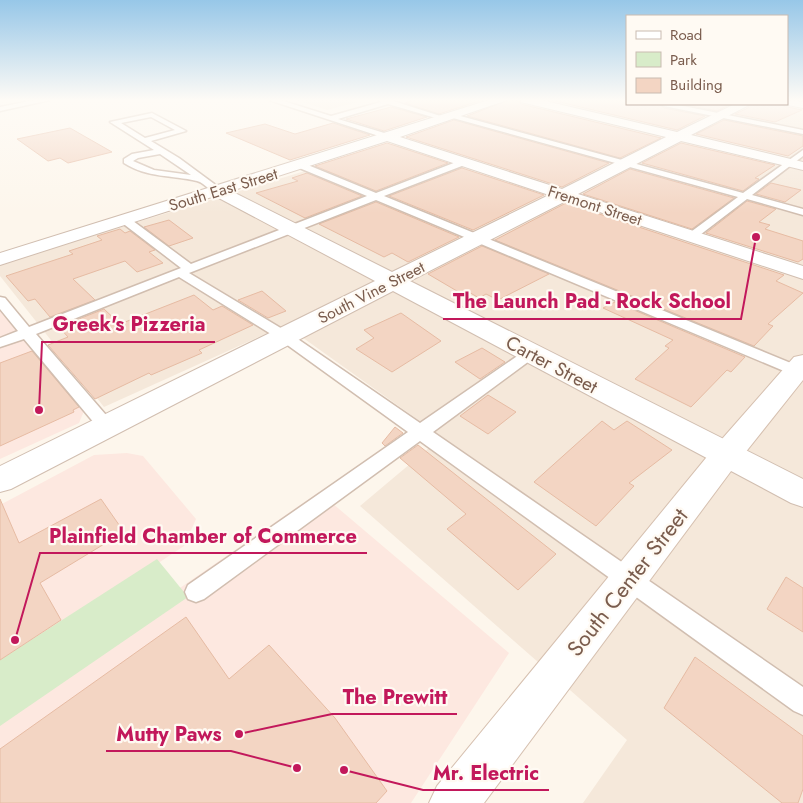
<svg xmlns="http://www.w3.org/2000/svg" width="803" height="803" font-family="Jost,sans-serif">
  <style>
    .residential { fill: #f5e8da }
    .commercial { fill: #fde8e0 }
    .green { fill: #d8ecc9 }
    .building { fill: #f3d5c3; stroke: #e6bba3 }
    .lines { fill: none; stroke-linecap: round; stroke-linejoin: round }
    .lane-casing { stroke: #d1beb0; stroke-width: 3 }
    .street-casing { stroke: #d1beb0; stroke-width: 2 }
    .secondary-casing { stroke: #d6c0b0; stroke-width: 2 }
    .lane { fill: #fff; fill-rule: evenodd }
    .street { fill: #fff; fill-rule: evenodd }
    .secondary { fill: #fff; fill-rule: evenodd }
    .labels { text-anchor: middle; stroke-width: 4.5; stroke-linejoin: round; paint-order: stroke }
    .far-street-label { font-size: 16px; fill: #7a5c4d; stroke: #fffaf3 }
    .street-label { font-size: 19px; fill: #7a5c4d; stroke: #fffaf3 }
    .near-street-label { font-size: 22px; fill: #7a5c4d; stroke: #fffaf3 }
    .leader { fill: none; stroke: #c2185b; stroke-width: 2 }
    .callout-dot { fill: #c2185b; stroke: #fffaf3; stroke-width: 2 }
    .callout-label { font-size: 20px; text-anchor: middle; font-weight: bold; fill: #c2185b; stroke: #fffaf3; stroke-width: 4.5; stroke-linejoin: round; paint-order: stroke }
  </style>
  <rect width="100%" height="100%" fill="#fdf6ec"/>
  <path class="residential" d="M296 100H351L358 102 327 110Z
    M425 100H627V104H787V100H803V803H583L627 740 360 506 442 437 285 325 104 407 0 276V264L482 117Z"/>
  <path class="commercial" d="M0 310 84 411 79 423 0 459Z
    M127 453 143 456 196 519 184 546 0 668V505L94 455Z
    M319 492 509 653 411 803H0V712Z"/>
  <path class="green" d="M157 559 188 597 0 726V660Z"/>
  <path class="building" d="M413 100H482L439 114 405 103Z
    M509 100H518L521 104 661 138 620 158 467 116Z
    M551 100H627V104H659L664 108 705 116 677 130Z
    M681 104H731L717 111Z
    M750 104H781L783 106 802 110 775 122 735 114 748 108Z
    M391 107 427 117 384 131 346 119Z
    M454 120 609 163 562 187 406 137Z
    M724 120 803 136V146L788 156 696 134Z
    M333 123 370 135 290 160 226 133 265 124 295 134Z
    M70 128 112 152 68 163 60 158 48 161 17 139Z
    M387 143 448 163 376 191 315 166Z
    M681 143 775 165 755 178 759 179 743 191 642 163Z
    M462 168 544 195 473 230 389 196Z
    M630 169 734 198 692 229 583 194Z
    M307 173 362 196 305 218 256 193 298 181 292 178Z
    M771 183 801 190 785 202 756 194Z
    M747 201 776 209 759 222 770 225 765 229 803 241V259L798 262 706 233Z
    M376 202 459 237 408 262 392 253 384 257 319 224Z
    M566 203 784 275 776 281 803 293 768 324 773 326 754 346 495 240Z
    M169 220 193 238 169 246 144 227Z
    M120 229 125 233 130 231 155 250 149 252 163 263 137 272 125 261 73 279 95 300 50 317 35 299 28 301 6 276 73 254 69 251 102 240 97 236Z
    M482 246 549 274 498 300 486 294 479 298 467 291 462 294 428 274Z
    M262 291 286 311 268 318 238 300Z
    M194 295 213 310 222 306 253 325 199 350 202 353 151 375 149 373 95 399 48 345 68 337 59 327 104 309 120 324Z
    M615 302 745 357 731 372 727 370 691 407 635 379 669 348 665 346 673 340 603 308Z
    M401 313 441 341 392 372 356 349 374 338 364 330Z
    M482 348 505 362 480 379 455 362Z
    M32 351 79 407 73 410 74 412 0 446V363Z
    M488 395 516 412 488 434 460 416Z
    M602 421 614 430 627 421 672 450 629 483 634 486 596 526 534 482Z
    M395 427 403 433 385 446 382 443Z
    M418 445 556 554 518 590 447 529 466 514 400 458Z
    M0 499 19 543 101 499 124 532 40 583 61 620 0 660Z
    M786 577 803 588V632L767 609Z
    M186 617 229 679 269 645 335 718 387 791 376 803H0V749Z
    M695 657 803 736V789L798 803H782L664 708Z"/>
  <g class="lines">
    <g class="lane-casing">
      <path id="lane" d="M35 100H50L0 111V107Z
        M269 100H280L331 116 381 102 379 100H390L450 119 446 121 388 104 338 119 391 135V139H388Z
        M661 104H673L803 130V134L664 106Z
        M152 113 186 131 151 141 179 158 221 189V193C211 195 206 183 197 181 172 175 147 178 124 163V159L132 154 154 150 110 122ZM151 117 175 130 145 138 121 123ZM160 154 191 175 154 170 133 161 138 158Z
        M453 114 743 193 803 150V156L752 195 803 209V215L747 199 696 238H688L687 236 688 234 738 197 453 118Z
        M464 159 468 162 467 164 384 196 803 368V379L376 200 189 273 289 333 420 423 526 350H536L538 353 536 356 433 432 803 687V715L794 711 420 441 204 599 196 602 188 599 185 592 188 585 408 432 279 339 179 277 36 334 112 422 115 426 112 430 106 432 100 430 24 339 0 347V338L18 331 0 309V297L5 298 29 327 181 268 121 222 120 220 121 218H129L191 264 367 196 297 167V163H303L376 193Z"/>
    </g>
    <g class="street-casing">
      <path id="street" d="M489 100H507L400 137 562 189 666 137 521 102 520 100H541L677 132 735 104H748L747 106 691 135 803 162V170L681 141 578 194 803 266V279L566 201 410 281 803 479V507L791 503 393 291 11 489 0 492V466L375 281 215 196 0 265V253ZM387 141 549 195 392 272 231 191Z
        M787 100 803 102V108L783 104H787Z"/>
    </g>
    <g class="secondary-casing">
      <path id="secondary" d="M803 355V380L737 463 484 803H429L437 786 715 447 794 357Z"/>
    </g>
    <use href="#lane" class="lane"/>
    <use href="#street" class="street"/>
    <use href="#secondary" class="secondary"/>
  </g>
  <linearGradient id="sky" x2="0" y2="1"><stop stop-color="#97c7e8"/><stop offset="0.47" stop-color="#fefbf6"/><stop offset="1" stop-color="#fefbf6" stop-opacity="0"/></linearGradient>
  <rect width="803" height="213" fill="url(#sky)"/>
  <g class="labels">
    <g class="far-street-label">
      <text transform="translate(223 189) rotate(-17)" y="6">South East Street</text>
      <text transform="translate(595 205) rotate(18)" y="6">Fremont Street</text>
      <text transform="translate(371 292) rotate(-27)" y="6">South Vine Street</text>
    </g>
    <g class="street-label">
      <text transform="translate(552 364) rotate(28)" y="7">Carter Street</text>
    </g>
    <g class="near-street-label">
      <text transform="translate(627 582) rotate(-52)" y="8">South Center Street</text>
    </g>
  </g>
  <path class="leader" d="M756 237L741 319H443M39 410L42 342H215M15 640L40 553H367M239 734L332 714H457M297 768L231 751H106M344 770L423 790H549"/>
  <g class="callout-dot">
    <circle cx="756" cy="237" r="5"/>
    <circle cx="39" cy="410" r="5"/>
    <circle cx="15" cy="640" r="5"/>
    <circle cx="239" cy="734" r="5"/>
    <circle cx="297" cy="768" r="5"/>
    <circle cx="344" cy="770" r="5"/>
  </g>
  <g class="callout-label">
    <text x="592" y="308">The Launch Pad - Rock School</text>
    <text x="129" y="331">Greek's Pizzeria</text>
    <text x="203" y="543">Plainfield Chamber of Commerce</text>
    <text x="395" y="704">The Prewitt</text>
    <text x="169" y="741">Mutty Paws</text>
    <text x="486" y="780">Mr. Electric</text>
  </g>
  <rect x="626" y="15" width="162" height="90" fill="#fffaf3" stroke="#cabbb1"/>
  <rect x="636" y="31" width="25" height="8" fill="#ffffff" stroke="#cabbb1"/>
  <text x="670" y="40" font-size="15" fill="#7a5c4d">Road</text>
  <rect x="636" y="52" width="25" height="15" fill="#d8ecc9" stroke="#cabbb1"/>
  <text x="670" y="65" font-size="15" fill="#7a5c4d">Park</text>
  <rect x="636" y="78" width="25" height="15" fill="#f3d5c3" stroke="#cabbb1"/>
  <text x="670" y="90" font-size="15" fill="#7a5c4d">Building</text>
</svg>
